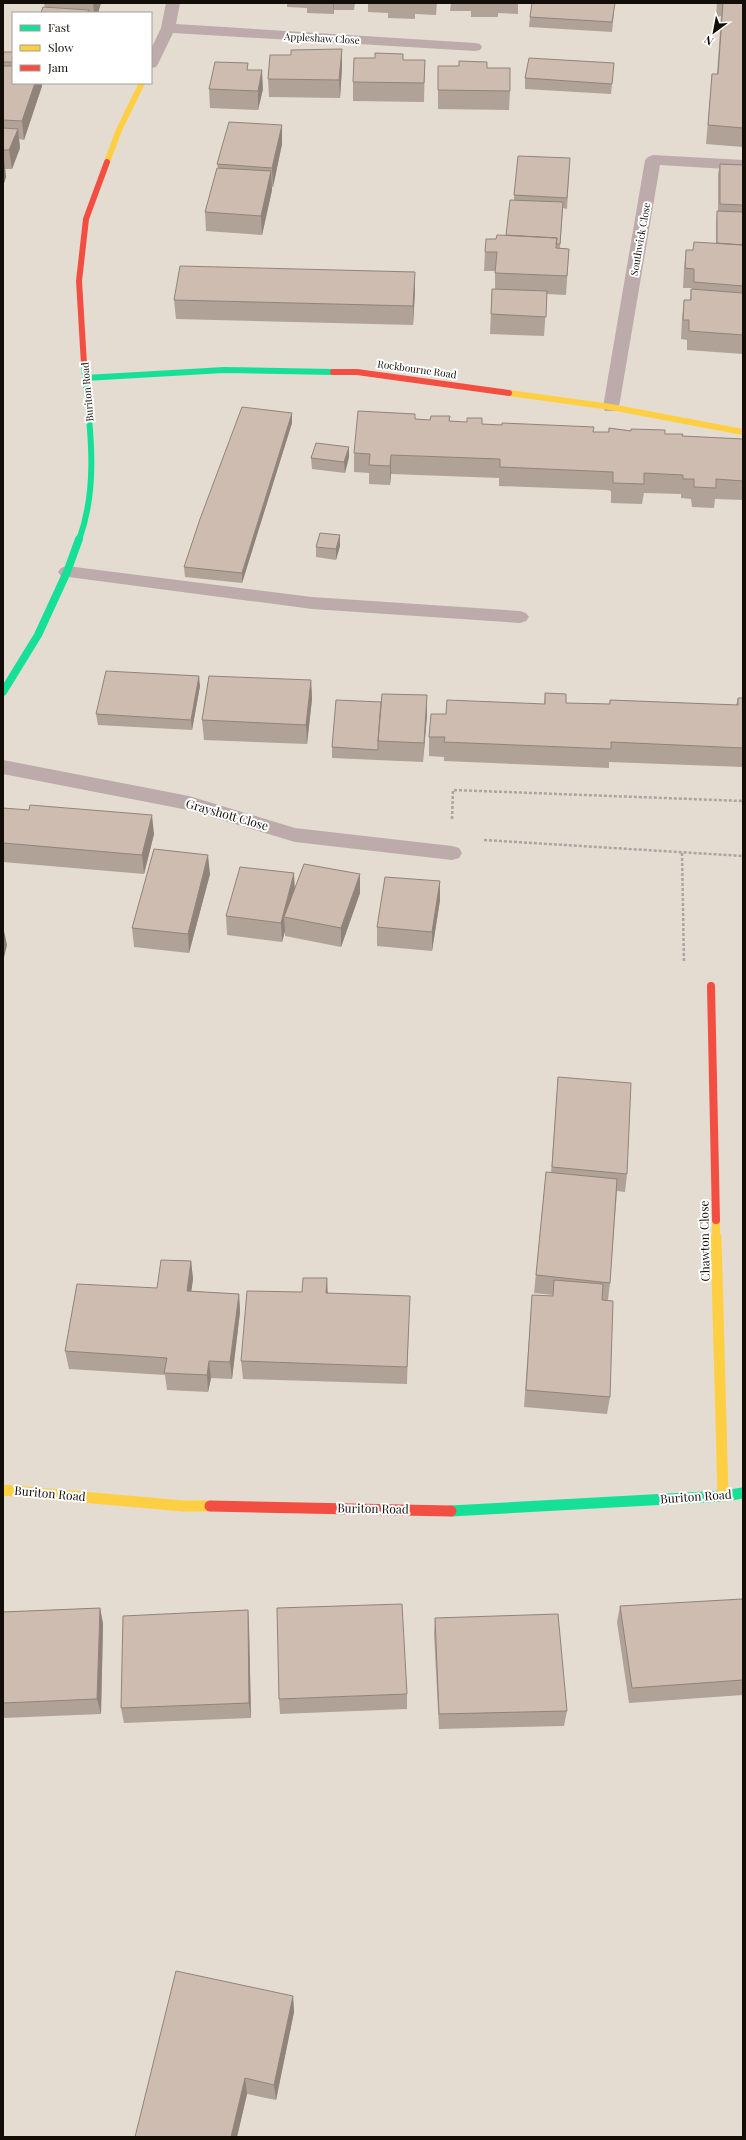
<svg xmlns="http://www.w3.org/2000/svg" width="746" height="2140" font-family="'Playfair Display',serif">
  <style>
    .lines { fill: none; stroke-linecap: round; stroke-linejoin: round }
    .path { stroke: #afa2a0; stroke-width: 2.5; stroke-dasharray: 3 2; stroke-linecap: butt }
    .lane { fill: #bdaaab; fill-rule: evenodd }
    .street { fill: #bdaaab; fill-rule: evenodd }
    .fast-far2 { stroke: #16e098; stroke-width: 6 }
    .fast-far1 { stroke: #16e098; stroke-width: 8 }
    .fast { stroke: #16e098; stroke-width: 11 }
    .slow-far2 { stroke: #ffcf43; stroke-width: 6 }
    .slow-far1 { stroke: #ffcf43; stroke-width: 8 }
    .slow { stroke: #ffcf43; stroke-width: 11 }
    .jam-far2 { stroke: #f24e42; stroke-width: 6 }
    .jam-far1 { stroke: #f24e42; stroke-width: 8 }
    .jam { stroke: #f24e42; stroke-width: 11 }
    .wall { fill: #b0a296 }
    .shaded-wall { fill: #90847a }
    .building { fill: #cdbcaf; stroke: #90847a }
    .labels { text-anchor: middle; stroke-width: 4; stroke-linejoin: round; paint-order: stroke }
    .far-street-label { font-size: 10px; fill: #120d06; stroke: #fff }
    .street-label { font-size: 12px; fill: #120d06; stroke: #fff }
  </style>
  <rect width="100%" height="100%" fill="#e4dcd1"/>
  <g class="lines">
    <path class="path" d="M452 819 453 790 743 801
      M484 840 743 856
      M682 853 684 963"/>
    <path class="lane" d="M67 566 312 597 520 611 526 613 529 617 526 621 520 623 312 609 61 576 58 572 61 568Z"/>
    <path class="street" d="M166 3H180L176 24 475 43 480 44 482 47 480 50 475 51 173 33 158 64 156 67 151 68V49L161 28Z
      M653 155 743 160V170L660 165 619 407 617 411H605L603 407 645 160 648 157Z
      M3 760 189 796 295 828 452 846 459 848 462 853 459 858 452 860 295 842 188 810 3 774Z"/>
    <path class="fast-far2" d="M85 378 224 370 333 372
      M79 540C100 483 89 422 84 364"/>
    <path class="fast-far1" d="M3 692 38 635 67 572 79 539"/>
    <path class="fast" d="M451 1511 723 1496 743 1493"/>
    <path class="slow-far2" d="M107 162 119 130 142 83
      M509 393 611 407 743 432"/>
    <path class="slow-far1" d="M716 1220V1238"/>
    <path class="slow" d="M716 1237 723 1496
      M3 1490 183 1506H210"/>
    <path class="jam-far2" d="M84 364 79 281 86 219 107 162
      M333 372H357L509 393"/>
    <path class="jam-far1" d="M711 986 716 1220"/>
    <path class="jam" d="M210 1506 451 1511"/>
  </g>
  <path class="wall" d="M44 3H101L98 13H41L45 7Z
    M287 3H355L354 10H334V14L307 13V8L287 7Z
    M368 3H437L436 15 415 14V19L388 18V13L368 12Z
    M451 3H518V14L498 13V17H471V11H450Z
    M717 3H743V147L706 144 712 74H717L721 16 716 17Z
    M614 13 612 32 529 27 530 17Z
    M3 52H13V83H42V86L24 140 19 139 20 148 12 169H5L6 177 3 186Z
    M425 60 424 102 353 101V82Z
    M459 61 487 68 510 91 509 110 438 109V66H459Z
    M614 63 611 94 525 89V78Z
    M342 67 340 98 269 97 268 79Z
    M248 70 263 89 258 110 210 108 209 89Z
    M282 144 273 187H272V190L262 235 206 231 205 212 218 168 217 164Z
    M570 158 567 209 563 208 560 248 569 249 566 295 547 294 544 336 490 334 492 289H495V271H484L485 252 496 239 506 235 514 200V195Z
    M720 164 743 165V354L687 350V340L681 339 682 319 684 300H690L691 289H692V288H683L684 269 686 250H693L716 243V221L717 211H718V174Z
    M415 272V291L413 325 176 319 174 300Z
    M292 413V423L242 583 185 577 184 567Z
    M415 419 593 432H608L609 428 682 436 743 439V500L715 499 714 508 692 507 691 499 681 498V494L644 493 642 504 611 503V491L607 490 499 486V478L391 474 390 485 369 484V473L354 472V453Z
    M349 447V457L345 473 312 469 311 458Z
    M340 546 336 560 316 557V547Z
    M311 680 312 699 307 744 204 740 202 720Z
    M200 686 192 730 98 725 96 714Z
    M545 693 566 703 609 704 610 700 736 705 738 698H743V767L609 762V768L444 761V757L429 756V737L446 714 544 704Z
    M427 715 423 762 332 758V747Z
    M3 808 154 834 144 874 3 862Z
    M210 874 189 953 134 947 132 928Z
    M440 881V900L432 951 377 946V927Z
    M295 889 360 893 341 947 285 936V931L282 942 227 935 226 916Z
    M558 1077 627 1174 625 1192 617 1191 610 1283 608 1300 610 1397 607 1414 524 1407 532 1295 553 1296V1295L534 1293 546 1172 551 1173Z
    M191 1261 193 1279 191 1291 239 1294 240 1312 232 1379 211 1378 208 1392 167 1390 165 1375 69 1369 65 1351 157 1288Z
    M328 1294 409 1314 407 1384 243 1379 241 1361Z
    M743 1603V1695L629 1703 617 1622 620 1606Z
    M100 1608 103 1624 101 1714 3 1718V1612Z
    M248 1610 249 1626 251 1718 124 1723 121 1708Z
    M435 1618 567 1711 564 1726 439 1729 434 1634Z
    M407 1694V1709L280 1714 279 1699Z
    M293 1996 294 2012 276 2100 247 2094 237 2137H135Z"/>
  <path class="shaded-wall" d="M93 3H101L98 13H94Z
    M333 3H334V14Z
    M342 49V67L340 98 339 80Z
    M262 70 263 89 258 110V91Z
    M35 83H42V86L24 140 22 121Z
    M282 125V144L273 187 272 168Z
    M18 129 20 148 12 169 9 150Z
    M4 158 6 177 3 186V160Z
    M271 171 272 190 262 235 261 216Z
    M415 272V291L413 325V306Z
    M292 413V423L242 583V573Z
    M349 447V457L345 473 344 462Z
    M391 455V474L390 485V466Z
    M340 535V546L336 560V549Z
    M199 676 200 686 192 730 191 720Z
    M311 680 312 699 307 744 306 725Z
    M427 695V715L423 762 424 743Z
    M152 815 154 834 144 874 142 855Z
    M208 855 210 874 189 953 188 934Z
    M294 873 295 892 284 917 285 931 282 942 281 923Z
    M360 874V893L341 947V928Z
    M440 881V900L432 951V932Z
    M3 926 7 945 3 962Z
    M191 1261 193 1279 189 1308 187 1291Z
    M327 1278 328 1296 326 1293Z
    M239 1294 240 1312 232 1379 230 1362Z
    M209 1361 211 1378 208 1392 207 1375Z
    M100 1608 103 1624 101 1714 97 1699Z
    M248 1610 249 1626 251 1718 249 1703Z
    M293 1996 294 2012 276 2100 274 2085Z
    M245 2078 247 2094 237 2137H231Z"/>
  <path class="building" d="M532 3H615L612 22 530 17Z
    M723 3H743V128L708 125 712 74H718Z
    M43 7 89 10 87 13H41Z
    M342 49 339 80 268 79 270 55H291V50Z
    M3 52H13V62H3Z
    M375 53 403 54V60H425L424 83 353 82 354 58H375Z
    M529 58 614 63 612 84 525 78Z
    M459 61 487 62V68H510V91L438 90V66H459Z
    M215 62 248 63 247 70H262L258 91 209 89Z
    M3 66H13V83H35L22 121 3 120Z
    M229 122 282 125 272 168 217 164Z
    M3 128 18 129 9 150H3Z
    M518 156 570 158 567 198 514 195Z
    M720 164 743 165V205L720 204Z
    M217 168 271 171 261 216 205 212Z
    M510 200 563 202 560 244H556L557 238 506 235Z
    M717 211 743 212V245L717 243Z
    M497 235 557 238 556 248 569 249 567 276 495 273 497 252H485L486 239H496Z
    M694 242 743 245V286L694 282V269L685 268 686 250H693Z
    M180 266 415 272 413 306 174 300Z
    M492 289 547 291 546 317 491 314Z
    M691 289 743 293V335L689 331V320H683L684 300H691Z
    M242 407 292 413 242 573 184 567 200 519Z
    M358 411 415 414V419L430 420 431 416H450L449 421 467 422V418H482V424L502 425V423L594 427 593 432H609V428L631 431V429L665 430V434H683L682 436 743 439V481L716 479V488L694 487V479H683V475L644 473V484L613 483V472L500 467V459L391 455 390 466 369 465 370 454 354 453Z
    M316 443 349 447 344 462 311 458Z
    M320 533 340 535 336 549 316 547Z
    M106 671 199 676 191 720 96 714Z
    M209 676 311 680 306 725 202 720Z
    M545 693 566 694V703L610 704V700L738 705V698H743V748L611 742V749L444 742 445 737H429L431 714H446L447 700 545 704Z
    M382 694 427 695 424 743 378 741Z
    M336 700 381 702 378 741V750L332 747Z
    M30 805 152 815 142 855 3 843V808L29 810Z
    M154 849 208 855 188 934 132 928Z
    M304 864 360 874 341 928 284 917Z
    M240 867 294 873 281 923 226 916Z
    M385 877 440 881 432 932 377 927Z
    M558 1077 631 1083 627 1174 552 1167Z
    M546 1172 617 1179 610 1283 536 1275Z
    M161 1260 191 1261 187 1291 239 1294 230 1362 209 1361 207 1375 164 1373 167 1358 65 1351 77 1284 157 1288Z
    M303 1278H327L326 1293 410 1296 407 1367 241 1361 247 1291 302 1292Z
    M554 1280 603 1284 602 1300 613 1301 610 1397 526 1390 532 1295 553 1296Z
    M742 1599 743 1603V1680L632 1688 620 1606Z
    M402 1604 407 1694 279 1699 277 1608Z
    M100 1608 97 1699 3 1703V1612Z
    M248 1610 249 1703 121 1708 123 1616Z
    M558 1614 567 1711 439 1714 435 1618Z
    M176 1971 293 1996 274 2085 245 2078 231 2137H135Z"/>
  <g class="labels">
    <g class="far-street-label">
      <text transform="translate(322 38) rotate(3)" y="4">Appleshaw Close</text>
      <text transform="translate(640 239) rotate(-80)" y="4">Southwick Close</text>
      <text transform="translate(417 369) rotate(8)" y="4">Rockbourne Road</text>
      <text transform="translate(87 392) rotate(-95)" y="4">Buriton Road</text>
    </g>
    <g class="street-label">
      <text transform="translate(227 815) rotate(16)" y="4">Grayshott Close</text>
      <text transform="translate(705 1241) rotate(-91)" y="4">Chawton Close</text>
      <text transform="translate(50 1494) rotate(5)" y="4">Buriton Road</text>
      <text transform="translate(696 1497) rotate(-4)" y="4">Buriton Road</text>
      <text transform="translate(373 1509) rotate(1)" y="4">Buriton Road</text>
    </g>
  </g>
  <rect width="746" height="2140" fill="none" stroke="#120d06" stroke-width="8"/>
  <rect x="12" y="12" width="140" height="72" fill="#ffffff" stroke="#a09e9b"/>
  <rect x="20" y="25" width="20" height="6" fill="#16e098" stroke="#a09e9b"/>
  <text x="48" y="32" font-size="12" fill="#120d06">Fast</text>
  <rect x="20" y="45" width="20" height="6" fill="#ffcf43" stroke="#a09e9b"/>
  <text x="48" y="52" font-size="12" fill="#120d06">Slow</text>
  <rect x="20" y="65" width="20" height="6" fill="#f24e42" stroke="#a09e9b"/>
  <text x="48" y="72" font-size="12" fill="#120d06">Jam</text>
  <g transform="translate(714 32) rotate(212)" stroke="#ffffff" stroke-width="3" paint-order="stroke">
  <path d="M0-3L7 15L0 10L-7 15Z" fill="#120d06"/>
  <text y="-6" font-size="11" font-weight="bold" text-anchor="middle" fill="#120d06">N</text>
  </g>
</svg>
